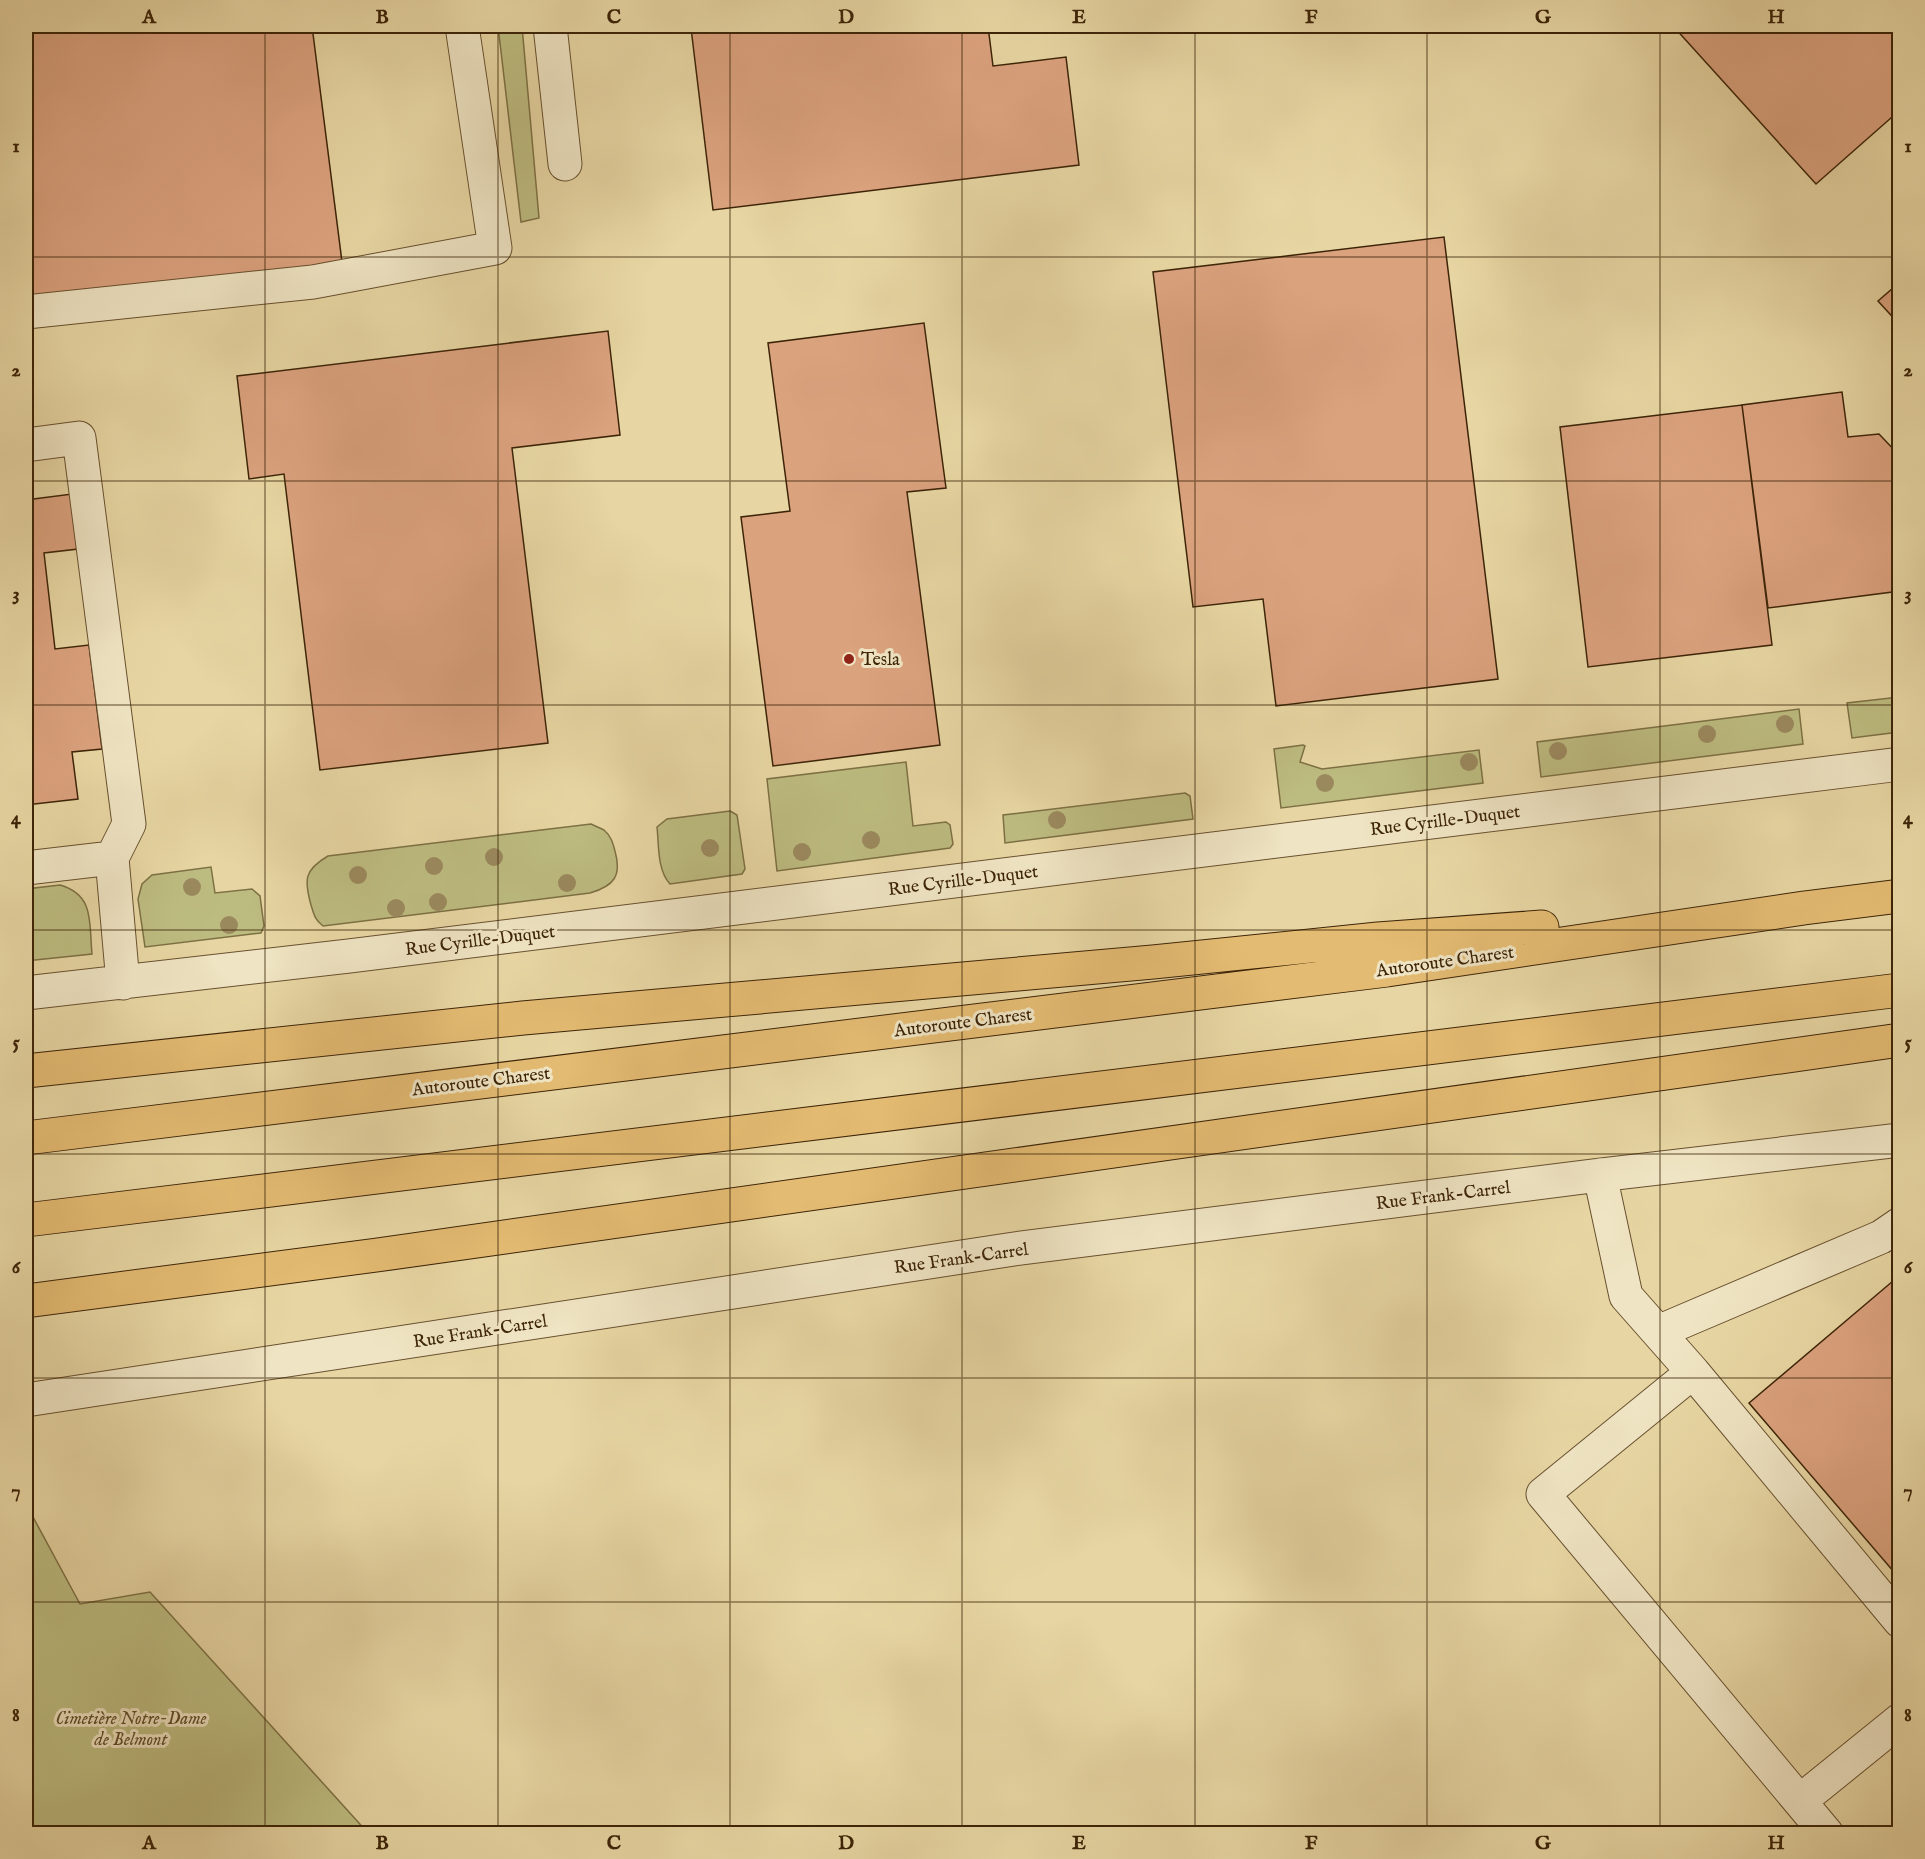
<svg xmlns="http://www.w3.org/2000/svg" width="1925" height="1859" font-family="'IM FELL English',serif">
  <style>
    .green { fill: #bdbc80; stroke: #7d7044; stroke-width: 1.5 }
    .building { fill: #dba27e; stroke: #3d2408; stroke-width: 1.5 }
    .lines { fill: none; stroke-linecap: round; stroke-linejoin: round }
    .minor-casing { stroke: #68502f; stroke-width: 35 }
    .highway-casing { stroke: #3d2408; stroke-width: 35 }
    .minor { stroke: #efe4c3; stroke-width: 33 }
    .highway { stroke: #e4bb72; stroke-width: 33 }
    .tree { fill: #9b895e }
    .grid { fill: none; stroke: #3d2408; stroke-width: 1.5; stroke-opacity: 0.55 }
    .poi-dot { fill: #8f2418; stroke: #efe4c3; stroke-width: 2 }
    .labels { text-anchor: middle; stroke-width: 6; stroke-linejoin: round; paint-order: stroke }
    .poi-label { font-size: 18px; fill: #3d2408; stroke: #efe4c3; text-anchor: start }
    .street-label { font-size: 18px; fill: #3d2408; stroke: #efe4c3 }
    .park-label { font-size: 18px; font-style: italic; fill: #5d4a26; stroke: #efe4c3 }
    .neatline { fill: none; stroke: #3d2408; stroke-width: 2 }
    .grid-label { font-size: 20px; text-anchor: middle; font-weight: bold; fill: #3d2408 }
  </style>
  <rect width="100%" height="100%" fill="#e7d6a3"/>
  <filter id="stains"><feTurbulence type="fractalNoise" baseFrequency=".00333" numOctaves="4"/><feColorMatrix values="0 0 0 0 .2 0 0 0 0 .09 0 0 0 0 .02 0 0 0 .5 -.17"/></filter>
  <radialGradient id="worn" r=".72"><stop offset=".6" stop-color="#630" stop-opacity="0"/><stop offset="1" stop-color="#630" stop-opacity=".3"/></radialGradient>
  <path class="green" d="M498 26H522L539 218 521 222Z
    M1899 697V732L1852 738 1847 703Z
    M1799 709 1803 744 1541 777 1537 742Z
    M1303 745 1305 746 1300 762 1322 769 1479 750 1483 783 1281 808 1274 749Z
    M906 762 913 826 946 822 950 825 953 844 950 848 777 871 767 779Z
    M1185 793 1190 796 1193 819 1005 843 1003 815Z
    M730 811 737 815 745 869 742 874 670 884C657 870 659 845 657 827L667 819Z
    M591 824C595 826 600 828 604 830 611 836 613 843 615 851 622 876 614 886 590 893L323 926C315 920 314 915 311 905 304 880 304 870 328 856Z
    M211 867 215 893 252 889 260 896 264 926 261 933 145 947 138 899 142 884 152 875Z
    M60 885C95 895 89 923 92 954L26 961V889Z
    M26 1504 80 1604 150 1592 368 1833H26Z"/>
  <path class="building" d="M26 26H312L342 262 26 302Z
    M712 26H988L993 66 1066 57 1079 165 713 210 691 28Z
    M1673 26H1900V110L1816 184Z
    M1444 237 1498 679 1276 706 1263 599 1193 607 1153 272Z
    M1900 282V325L1878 301Z
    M924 323 946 488 907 492 940 745 773 766 741 517 790 511 768 343Z
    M608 331 620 435 512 448 548 743 320 770 284 474 249 479 237 376Z
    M1842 392 1848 437 1879 434 1900 456V591L1768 608 1742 405Z
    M1742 405 1772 645 1588 667 1560 427Z
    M72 494 78 549 44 553 55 649 89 645 102 749 72 752 78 799 26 805V500Z
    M1900 1275V1579L1749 1403Z"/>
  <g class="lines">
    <g class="minor-casing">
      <path id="minor" d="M550 26 565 164
        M26 312 313 282 495 248 462 26
        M26 445 79 438 129 824 112 858 123 983
        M26 868 112 858
        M26 993 349 956 1900 764
        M1600 1175 1626 1296 1693 1372 1900 1621
        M1658 1332 1881 1237 1900 1224
        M1693 1372 1543 1494 1827 1834
        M26 1400 1014 1249 1600 1175 1900 1140
        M1800 1801 1900 1720"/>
    </g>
    <g class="highway-casing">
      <path id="highway" d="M26 1071 523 1018 1153 962 1378 939 1542 927
        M26 1138 1387 970 1804 908 1900 896
        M26 1220 1900 990
        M26 1301 377 1255 1900 1040"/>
    </g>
    <use href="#minor" class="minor"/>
    <use href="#highway" class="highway"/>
  </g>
  <g class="tree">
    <circle cx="1785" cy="724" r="9"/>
    <circle cx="1707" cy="734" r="9"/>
    <circle cx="1558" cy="751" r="9"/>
    <circle cx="1469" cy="762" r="9"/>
    <circle cx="1325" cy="783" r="9"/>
    <circle cx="1057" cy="820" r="9"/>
    <circle cx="871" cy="840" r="9"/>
    <circle cx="710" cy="848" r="9"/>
    <circle cx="802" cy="852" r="9"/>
    <circle cx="494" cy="857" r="9"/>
    <circle cx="434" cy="866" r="9"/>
    <circle cx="358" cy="875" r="9"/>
    <circle cx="567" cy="883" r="9"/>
    <circle cx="192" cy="887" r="9"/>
    <circle cx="438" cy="902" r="9"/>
    <circle cx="396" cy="908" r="9"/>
    <circle cx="229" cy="925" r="9"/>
  </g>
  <path class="grid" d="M265 26V1834M498 26V1834M730 26V1834M962 26V1834M1195 26V1834M1427 26V1834M1660 26V1834M26 257H1900M26 481H1900M26 705H1900M26 930H1900M26 1154H1900M26 1378H1900M26 1602H1900"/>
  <circle class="poi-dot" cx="849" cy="659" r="6"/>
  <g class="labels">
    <g class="poi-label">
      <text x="861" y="665">Tesla</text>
    </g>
    <g class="street-label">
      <text transform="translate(1445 820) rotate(-7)" y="6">Rue Cyrille-Duquet</text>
      <text transform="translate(963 880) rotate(-7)" y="6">Rue Cyrille-Duquet</text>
      <text transform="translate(480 940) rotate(-7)" y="6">Rue Cyrille-Duquet</text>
      <text transform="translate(1445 961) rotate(-8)" y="6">Autoroute Charest</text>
      <text transform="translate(963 1022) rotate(-7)" y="6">Autoroute Charest</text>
      <text transform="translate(481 1081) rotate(-7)" y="6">Autoroute Charest</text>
      <text transform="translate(1443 1195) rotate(-7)" y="6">Rue Frank-Carrel</text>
      <text transform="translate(961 1258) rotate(-8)" y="6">Rue Frank-Carrel</text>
      <text transform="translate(480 1331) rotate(-9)" y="6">Rue Frank-Carrel</text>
    </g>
    <g class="park-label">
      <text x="131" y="1724">Cimetière Notre-Dame<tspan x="131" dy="21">de Belmont</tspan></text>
    </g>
  </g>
  <rect width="1925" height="1859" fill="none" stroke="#e7d6a3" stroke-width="66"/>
  <rect x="33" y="33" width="1859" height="1793" class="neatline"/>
  <g class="grid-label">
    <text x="149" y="23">A</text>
    <text x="382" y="23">B</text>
    <text x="614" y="23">C</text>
    <text x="846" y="23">D</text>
    <text x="1079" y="23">E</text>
    <text x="1311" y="23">F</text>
    <text x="1543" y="23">G</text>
    <text x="1776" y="23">H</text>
    <text x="16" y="152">1</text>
    <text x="1908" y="152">1</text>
    <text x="16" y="376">2</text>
    <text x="1908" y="376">2</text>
    <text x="16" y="600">3</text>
    <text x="1908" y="600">3</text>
    <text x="16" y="824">4</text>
    <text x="1908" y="824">4</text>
    <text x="16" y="1048">5</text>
    <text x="1908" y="1048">5</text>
    <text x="16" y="1273">6</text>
    <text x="1908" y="1273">6</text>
    <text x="16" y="1497">7</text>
    <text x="1908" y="1497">7</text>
    <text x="16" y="1721">8</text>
    <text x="1908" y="1721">8</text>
    <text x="149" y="1849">A</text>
    <text x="382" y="1849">B</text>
    <text x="614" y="1849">C</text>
    <text x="846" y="1849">D</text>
    <text x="1079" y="1849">E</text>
    <text x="1311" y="1849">F</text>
    <text x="1543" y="1849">G</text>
    <text x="1776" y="1849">H</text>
  </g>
  <rect width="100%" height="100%" filter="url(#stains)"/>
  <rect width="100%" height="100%" fill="url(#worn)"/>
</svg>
